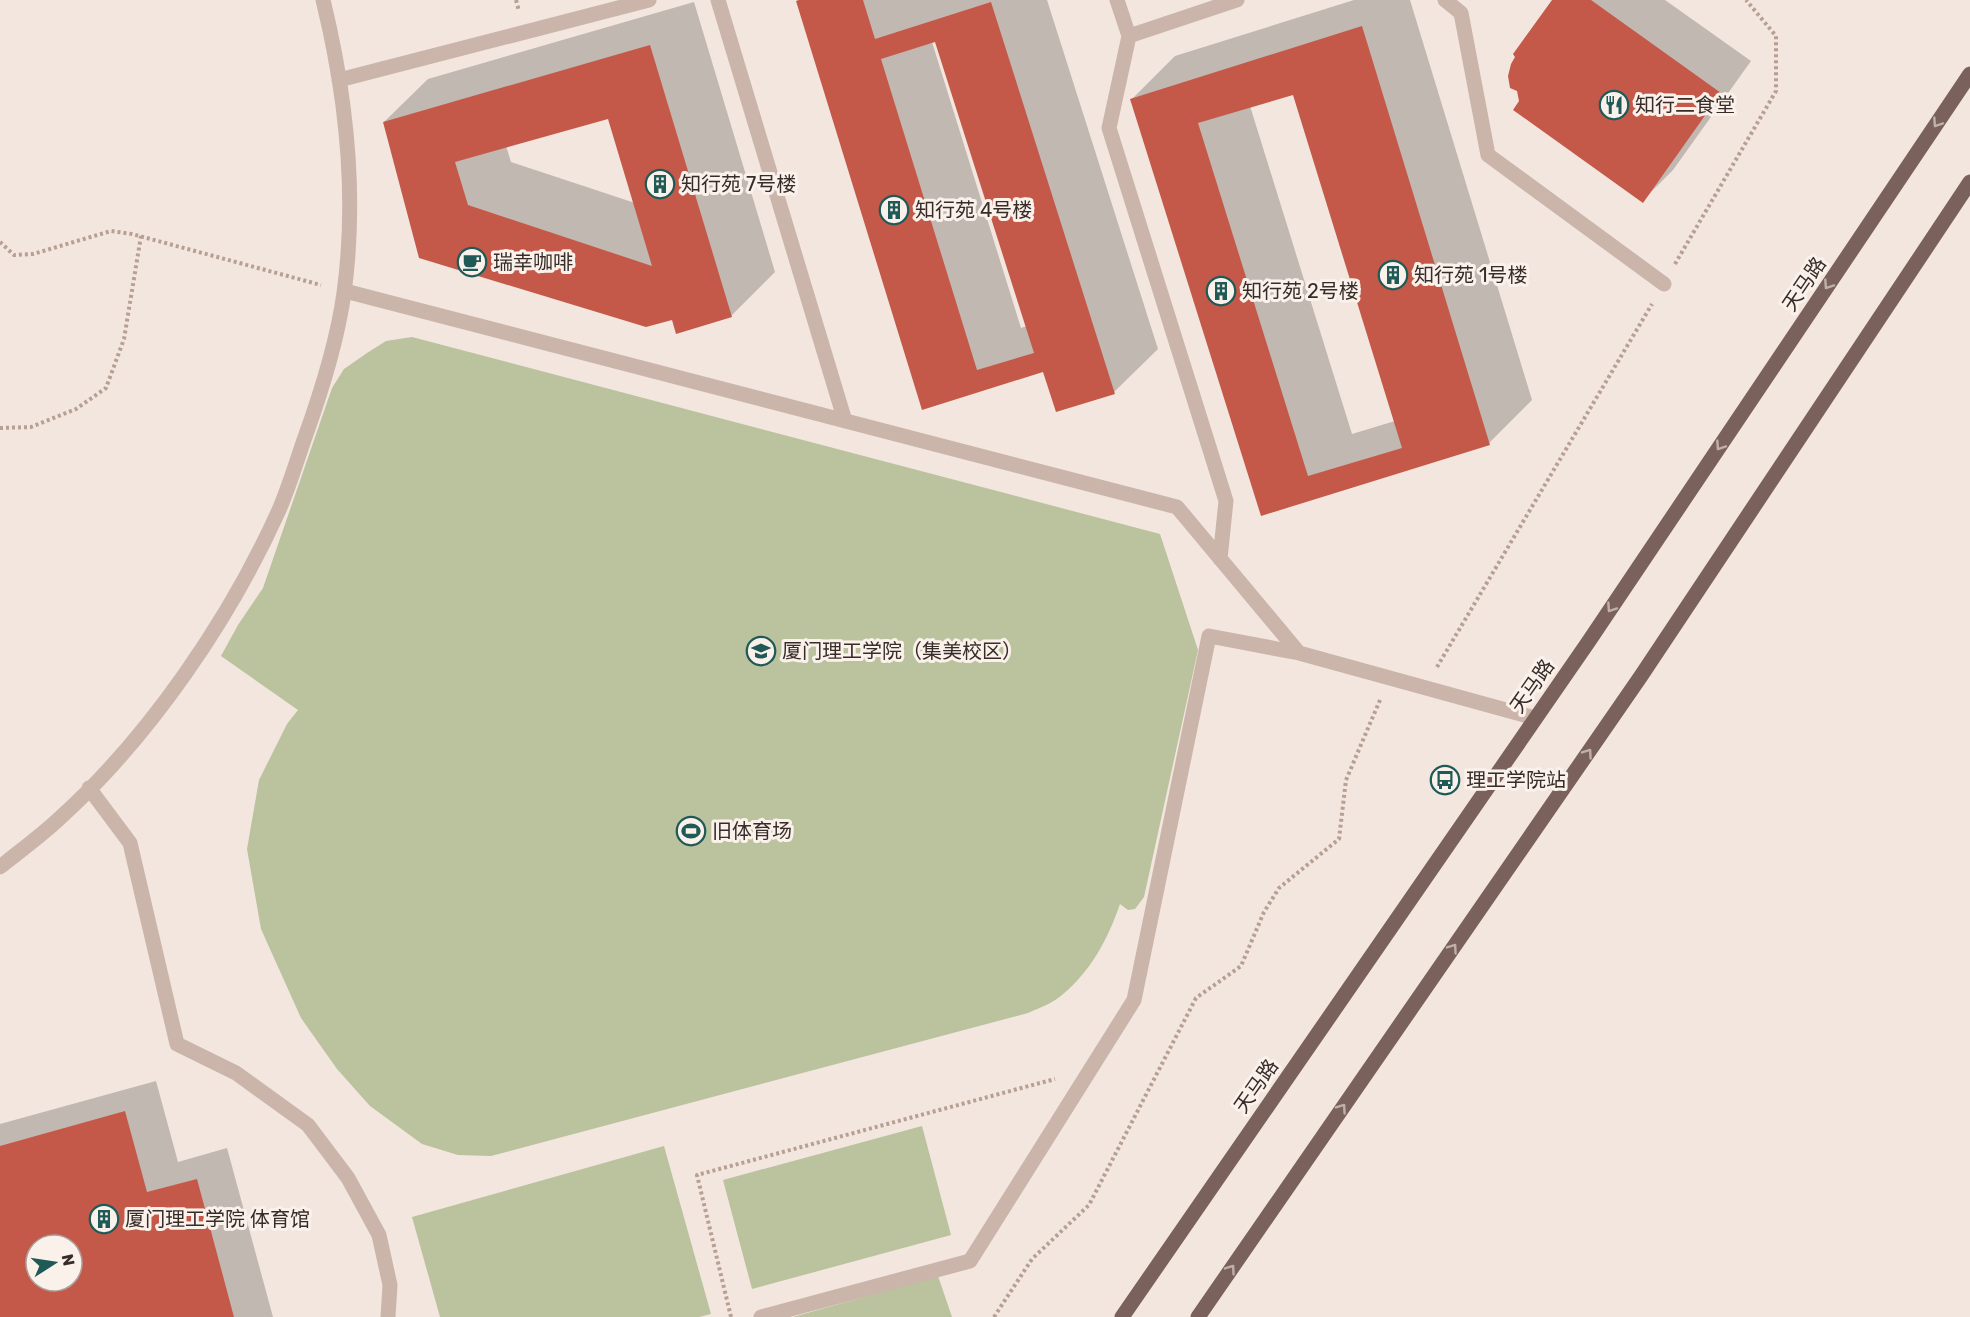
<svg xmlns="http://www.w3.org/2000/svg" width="1970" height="1317" font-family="Rubik,'Noto Sans SC',sans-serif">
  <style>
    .green { fill: #bac29e }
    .shadow { fill: #0003; fill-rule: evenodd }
    .building { fill: #c55949; fill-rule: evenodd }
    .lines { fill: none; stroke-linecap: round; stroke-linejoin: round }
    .path { stroke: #b79f94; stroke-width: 4; stroke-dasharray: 3 3; stroke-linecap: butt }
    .minor { stroke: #cbb5aa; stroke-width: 15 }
    .major { stroke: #7a615b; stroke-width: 15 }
    .oneway { stroke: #c0b0aa }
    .labels { text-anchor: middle; stroke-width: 6; stroke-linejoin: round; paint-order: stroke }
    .poi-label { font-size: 20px; fill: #382c29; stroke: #faf1eb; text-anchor: start }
    .street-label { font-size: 20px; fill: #382c29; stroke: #faf1eb }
  </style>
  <rect width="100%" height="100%" fill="#f2e6de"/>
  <path class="green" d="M412 337 1160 534 1198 650 1144 897 1135 909 1128 910 1120 904C1108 939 1091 971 1062 995 1053 1003 1039 1008 1028 1013L491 1156 458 1155 422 1144 370 1106 337 1069 301 1018 261 929 247 849 259 780 287 724 298 710 221 656 238 625 263 588 332 388 344 369 367 353 386 341Z
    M922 1126 951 1235 752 1289 723 1180Z
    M664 1146 711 1314 699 1317H440L412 1217Z
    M938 1276 952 1317H793Z"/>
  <path class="shadow" d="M799 0H1047L1158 349 1114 392 1044 370 923 408 797 1ZM936 41 1027 326 1021 328 932 42Z
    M1354 0H1410L1532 400 1489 443 1262 515 1132 99 1175 56ZM1294 93 1395 421 1352 434 1250 106Z
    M1554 0H1665L1751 61 1673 170 1642 201Z
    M694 2 775 272 731 316 673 318 421 257 384 122 428 79ZM609 117 635 203 511 162 506 146Z
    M156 1081 178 1162 227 1148 273 1317H0V1124ZM36 1245H72V1281H36Z"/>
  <path class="building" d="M799 0H863L875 39 991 2 1115 394 1056 412 1043 372 922 410 796 1ZM935 42 1034 353 977 370 881 59Z
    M1552 0H1591L1721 93 1643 203 1513 110 1519 101 1517 91 1510 88 1508 76 1511 64 1515 57 1513 54Z
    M1362 26 1490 445 1261 516 1130 99ZM1293 95 1402 448 1308 476 1198 123Z
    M650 45 732 317 676 334 672 320 646 327 419 258 383 122ZM608 119 652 266 468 205 455 162Z
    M125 1111 147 1192 197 1179 234 1317H0V1146ZM36 1245H72V1281H36Z"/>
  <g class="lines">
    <path class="path" d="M516 0 519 11
      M0 242 14 255 33 254 111 231 132 234 321 285
      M1675 264 1776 91V36L1746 0
      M0 428 31 427 76 409 106 388 124 339 141 236
      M1437 667 1652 304
      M731 1317 697 1175 1055 1079
      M994 1317 1032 1259 1089 1205 1196 998 1241 966 1264 912 1279 888 1339 839 1346 780 1380 700"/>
    <path class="minor" d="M718 0 845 421
      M1117 0 1129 36 1109 128 1226 501 1220 559
      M1445 0 1461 13 1488 155 1664 284
      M1129 36 1237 0
      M339 80 649 0
      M345 291 1177 507 1299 653 1535 718
      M89 788 130 843 177 1044 236 1073 308 1125 348 1178 379 1235 390 1285 388 1317
      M0 867C20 851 42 835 61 817 150 736 230 619 279 510 289 487 296 463 304 440 321 393 337 343 344 293 357 197 346 94 323 0
      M761 1317 970 1261 1134 1000 1209 636 1299 653"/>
    <path class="major" d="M1122 1317 1589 641 1970 74
      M1198 1317 1641 676 1970 182"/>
  </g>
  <defs><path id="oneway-chevron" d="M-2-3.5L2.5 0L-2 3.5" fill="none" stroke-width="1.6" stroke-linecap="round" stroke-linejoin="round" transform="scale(1.5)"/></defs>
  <g class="oneway">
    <use href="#oneway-chevron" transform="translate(1937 123) rotate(124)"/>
    <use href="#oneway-chevron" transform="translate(1828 285) rotate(124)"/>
    <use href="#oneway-chevron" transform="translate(1720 446) rotate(124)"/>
    <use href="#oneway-chevron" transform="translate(1611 608) rotate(124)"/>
    <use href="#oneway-chevron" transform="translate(1588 753) rotate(-55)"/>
    <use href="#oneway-chevron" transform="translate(1453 948) rotate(-55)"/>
    <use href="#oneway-chevron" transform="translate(1342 1108) rotate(-55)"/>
    <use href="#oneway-chevron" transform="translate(1231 1269) rotate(-55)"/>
  </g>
  <defs>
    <g id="restaurant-ring" transform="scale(1.5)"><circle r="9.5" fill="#faf1eb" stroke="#1f5a57" stroke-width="1.5"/><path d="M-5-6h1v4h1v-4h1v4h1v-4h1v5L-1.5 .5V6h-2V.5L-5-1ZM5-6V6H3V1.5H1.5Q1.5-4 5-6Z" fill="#1f5a57"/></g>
    <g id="building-ring" transform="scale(1.5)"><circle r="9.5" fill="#faf1eb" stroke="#1f5a57" stroke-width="1.5"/><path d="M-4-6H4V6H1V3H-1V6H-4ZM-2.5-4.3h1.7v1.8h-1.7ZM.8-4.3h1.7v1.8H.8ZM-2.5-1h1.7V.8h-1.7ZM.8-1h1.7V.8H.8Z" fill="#1f5a57"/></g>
    <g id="cafe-ring" transform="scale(1.5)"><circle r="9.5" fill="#faf1eb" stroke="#1f5a57" stroke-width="1.5"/><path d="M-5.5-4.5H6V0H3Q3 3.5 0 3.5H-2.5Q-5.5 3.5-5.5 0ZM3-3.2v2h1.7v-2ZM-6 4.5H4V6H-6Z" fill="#1f5a57"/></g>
    <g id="university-ring" transform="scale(1.5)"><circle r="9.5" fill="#faf1eb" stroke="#1f5a57" stroke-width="1.5"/><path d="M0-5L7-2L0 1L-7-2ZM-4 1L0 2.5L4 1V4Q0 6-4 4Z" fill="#1f5a57"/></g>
    <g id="bus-ring" transform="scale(1.5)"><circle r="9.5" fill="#faf1eb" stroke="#1f5a57" stroke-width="1.5"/><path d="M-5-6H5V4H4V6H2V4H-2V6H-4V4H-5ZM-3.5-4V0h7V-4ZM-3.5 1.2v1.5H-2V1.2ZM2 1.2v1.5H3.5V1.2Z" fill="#1f5a57"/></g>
    <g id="stadium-ring" transform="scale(1.5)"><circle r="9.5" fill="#faf1eb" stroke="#1f5a57" stroke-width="1.5"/><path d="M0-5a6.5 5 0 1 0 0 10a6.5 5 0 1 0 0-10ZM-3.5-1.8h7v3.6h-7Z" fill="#1f5a57"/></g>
  </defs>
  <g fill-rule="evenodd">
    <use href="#restaurant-ring" x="1614" y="105"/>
    <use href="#building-ring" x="660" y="184"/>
    <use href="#building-ring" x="894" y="210"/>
    <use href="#cafe-ring" x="472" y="262"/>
    <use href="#building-ring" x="1393" y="275"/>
    <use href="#building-ring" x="1221" y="291"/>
    <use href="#university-ring" x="761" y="651"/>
    <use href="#bus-ring" x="1445" y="780"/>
    <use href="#stadium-ring" x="691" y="831"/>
    <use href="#building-ring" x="104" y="1219"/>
  </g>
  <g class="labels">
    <g class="poi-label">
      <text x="1635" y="112">知行二食堂</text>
      <text x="681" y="191">知行苑 7号楼</text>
      <text x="915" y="217">知行苑 4号楼</text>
      <text x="493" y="269">瑞幸咖啡</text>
      <text x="1414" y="282">知行苑 1号楼</text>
      <text x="1242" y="298">知行苑 2号楼</text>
      <text x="782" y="658">厦门理工学院（集美校区）</text>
      <text x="1466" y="787">理工学院站</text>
      <text x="712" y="838">旧体育场</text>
      <text x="125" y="1226">厦门理工学院 体育馆</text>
    </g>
    <g class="street-label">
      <text transform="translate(1804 284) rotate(-56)" y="7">天马路</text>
      <text transform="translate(1532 686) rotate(-55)" y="7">天马路</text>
      <text transform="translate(1256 1086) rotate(-55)" y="7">天马路</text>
    </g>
  </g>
  <g transform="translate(54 1263) rotate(78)"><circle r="28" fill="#faf1eb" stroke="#aca29d" stroke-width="1.5"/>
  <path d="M0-4.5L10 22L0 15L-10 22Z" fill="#1f5a57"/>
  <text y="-9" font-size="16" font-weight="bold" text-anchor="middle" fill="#382c29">N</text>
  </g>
</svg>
